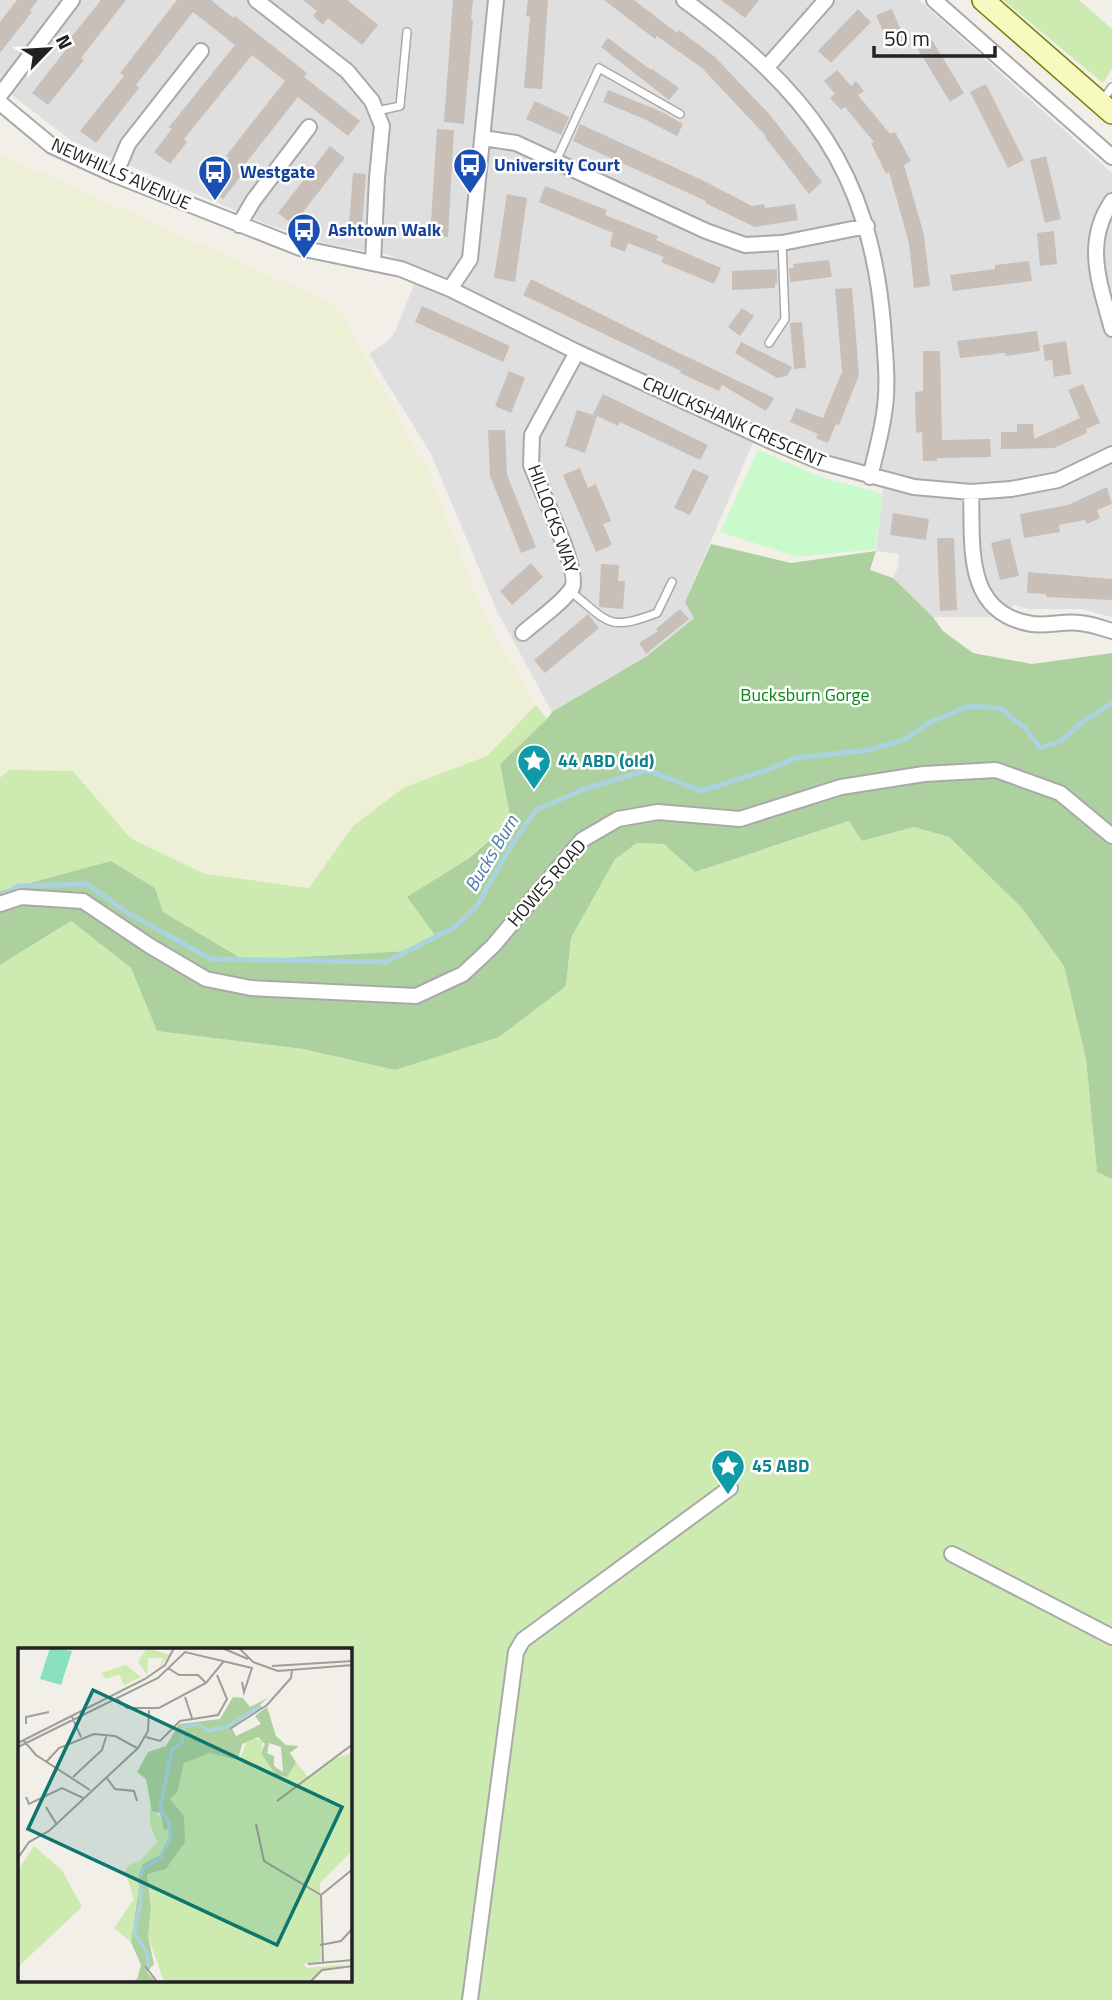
<svg xmlns="http://www.w3.org/2000/svg" width="1112" height="2000" font-family="'Titillium Web',sans-serif">
  <style>
    .residential { fill: #e0dfdf }
    .farmland { fill: #eef0d5 }
    .grass { fill: #cdebb0; fill-rule: evenodd }
    .forest { fill: #add19e }
    .park { fill: #c8facc }
    .lines { fill: none; stroke-linecap: round; stroke-linejoin: round }
    .stream { stroke: #aad3df; stroke-width: 5 }
    .building { fill: #c7bfb8 }
    .lane-casing { stroke: #a9a9a9; stroke-width: 10 }
    .street-casing { stroke: #a9a9a9; stroke-width: 18 }
    .secondary-casing { stroke: #707d05; stroke-width: 24 }
    .lane { stroke: #fff; stroke-width: 7 }
    .street { stroke: #fff; stroke-width: 14 }
    .secondary { stroke: #f7fabf; stroke-width: 21 }
    .labels { text-anchor: middle; stroke-width: 5; stroke-linejoin: round; paint-order: stroke }
    .transit-label { font-size: 18px; font-weight: bold; fill: #164399; stroke: #fff; text-anchor: start }
    .street-label { font-size: 18px; fill: #222; stroke: #fff }
    .park-label { font-size: 18px; fill: #0c8416; stroke: #fff }
    .culture-label { font-size: 18px; font-weight: bold; fill: #0d838f; stroke: #fff; text-anchor: start }
    .water-label { font-size: 19px; font-style: italic; fill: #4a7aab; stroke: #fff }
    .inset-river { fill: none; stroke: #aad3df; stroke-width: 3.5 }
    .inset-road { fill: none; stroke: #9f9d99; stroke-width: 2 }
    .view { fill: #0f766e; fill-opacity: 0.15; stroke: #0f766e; stroke-width: 3.5 }
    .inset-edge { fill: none; stroke: #222; stroke-width: 3.5 }
  </style>
  <rect width="100%" height="100%" fill="#f2efe9"/>
  <path class="residential" d="M0 0H919L1112 173V617L1081 609H1028L1015 605 992 617H933L893 578 898 567 899 554 876 551 885 471 849 465 796 444 760 426 685 602 695 617 647 656 552 712 497 611 431 454 369 354 389 340 395 332 419 272 389 255 327 244 264 223 72 141 0 86Z"/>
  <path class="farmland" d="M0 154 336 305 429 472 484 615 536 705 487 756 403 788 353 826 309 888 205 874 130 838 73 771 0 778Z"/>
  <path class="grass" d="M1003 0H1079L1112 29V69L1103 83Z
    M536 705 547 719 500 764 511 821 468 858 435 935 407 951 244 960 162 912 155 888 111 861 0 891V778L9 770 73 771 130 838 205 874 309 888 353 826 403 788 487 756Z
    M850 821 863 841 914 827 949 837 1021 907 1064 966 1086 1059 1097 1172 1112 1179V2000H0V965L71 921 131 968 157 1031 303 1049 395 1070 566 987 571 938 615 858 637 843 664 844 695 872ZM19 1650H350V1981H19Z"/>
  <path class="forest" d="M711 544 791 563 876 551 870 570 893 578 933 617 943 631 973 653 1032 664 1112 653V1179L1097 1172 1086 1059 1064 966 1021 907 949 837 914 827 862 841 849 821 695 872 664 844 637 843 615 859 571 938 566 986 499 1037 395 1070 303 1049 157 1031 131 968 71 921 0 965V891L111 861 155 888 163 912 244 960 407 951 435 935 407 897 468 859 511 821 500 764 547 719 552 712 647 656 694 618 685 602Z"/>
  <path class="park" d="M758 450 818 476 883 494 875 549 798 557 720 532Z"/>
  <g class="lines">
    <path class="stream" d="M0 896 19 886 87 884 128 913 211 959 386 962 455 927 477 906 512 844 536 810 582 790 647 770 701 791 764 771 796 758 869 750 904 740 930 722 969 706 1000 708 1025 728 1040 748 1061 741 1085 720 1112 703"/>
  </g>
  <path class="building" d="M17 0H38L30 10 32 12 0 53V22Z
    M101 0H126L81 58 84 60 48 105 32 93 68 47 65 45Z
    M177 0H211L233 18 235 16 307 73 304 77 360 121 348 136 298 97 242 168 245 171 223 199 206 186 229 158 226 156 285 81 252 55 184 139 187 142 170 164 154 152 172 129 169 127 235 45 193 12 136 85 139 88 96 143 80 131 124 76 120 73Z
    M303 0H347L378 25 362 45 328 18 323 25 313 16 317 11Z
    M453 0H473L471 20H473L464 124 444 122Z
    M528 0H548L542 89 524 88 530 17 526 16Z
    M604 0H634L677 33 679 30 715 57 770 115 822 182 809 194 765 137 766 136 702 68 657 36 655 39Z
    M721 0H759L745 18Z
    M858 9 871 22 831 63 818 51Z
    M892 9 905 40 890 47 876 15Z
    M930 37 964 93 950 102 916 46Z
    M608 38 651 70 652 69 679 88 669 100 601 47Z
    M837 70 851 86 856 81 864 91 858 95 890 134 895 132 911 161 904 165 924 235 930 286 914 288 909 243 889 172 886 174 871 143 874 142 845 107 841 110 830 98 835 94 824 81Z
    M986 84 1024 160 1008 168 970 92Z
    M608 90 660 111 683 124 677 136 642 118 603 102Z
    M535 101 569 117 561 135 526 119Z
    M580 124 702 180 752 206 764 204 765 208 795 204 798 220 755 227 705 203 706 201 573 141Z
    M437 129 454 130 448 237 430 236Z
    M330 146 345 158 293 225 278 213Z
    M1046 156 1061 219 1045 223 1030 160Z
    M353 173 366 174 362 226 349 225Z
    M545 186 607 210 605 215 658 236 656 240 721 268 714 284 661 262 664 257 628 243 625 252 610 246 613 233 539 202Z
    M507 194 527 198 515 282 494 278Z
    M1054 231 1057 264 1040 266 1037 233Z
    M829 260 832 277 790 282 789 268H794L793 264Z
    M1029 261 1032 281 953 291 950 275 995 269V265Z
    M777 269V284H775V288L732 290V271Z
    M531 279 677 352 774 398 766 411 722 385 719 391 680 373 681 371 523 295Z
    M852 288 859 375 839 425 836 424 828 443 816 438 818 434 790 422 796 408 823 418 842 372 835 289Z
    M422 306 510 346 503 362 415 322Z
    M742 308 754 316 740 336 728 327Z
    M802 322 806 368 794 369 790 323Z
    M1037 331 1040 351 1005 356V353L960 358 957 341Z
    M1066 341 1071 374 1054 377 1052 360 1045 361 1043 345Z
    M741 342 792 367 787 376 777 378 735 353Z
    M923 351H940L942 440 990 439 991 457 937 458V461H923L922 432 916 433 915 392 923 391Z
    M509 371 525 378 511 413 495 406Z
    M1083 384 1100 423 1086 429 1087 433 1054 448 1001 449V432H1017V424H1033L1034 439 1080 418 1068 390Z
    M603 394 708 445 700 460 620 422 618 426 593 414Z
    M577 410 597 416 585 453 565 446Z
    M488 430H505L507 475 536 547 521 553 490 476Z
    M580 468 588 488 596 484 611 521 603 524 612 545 596 552 563 475Z
    M693 469 709 476 690 515 674 508Z
    M1107 487 1112 504 1097 510 1100 518 1087 524 1085 520 1059 525 1060 532 1024 538 1020 514 1068 505Z
    M893 513 929 519 926 540 890 535Z
    M937 538H954L957 610 940 611Z
    M1010 538 1019 576 1000 580 991 543Z
    M531 563 543 577 512 605 500 591Z
    M601 564 619 565 618 581H625L623 609 599 607Z
    M1028 572 1112 579V600L1046 597V594L1027 593Z
    M680 609 689 619 646 654 639 643 658 631 656 629Z
    M588 614 599 628 545 673 534 660Z"/>
  <g class="lines">
    <g class="lane-casing">
      <path id="lane" d="M1101 102 1112 87
        M377 111 400 106 407 32
        M556 161 599 68 680 114
        M769 343 785 319 782 243
        M570 591C609 622 607 632 657 613L672 582"/>
    </g>
    <g class="street-casing">
      <path id="street" d="M256 0 347 71 372 101 382 126 377 178 373 263
        M684 0C806 89 870 169 883 324 885 354 889 384 884 414 881 435 875 456 870 477
        M934 0 1112 157
        M767 67 826 0
        M0 95 72 0
        M0 103 52 146 115 175 300 248 401 269 450 289 577 352 773 442 821 462 914 487 971 492 1011 489 1058 480 1112 454
        M483 138 516 143 706 231 745 245 782 243 867 226
        M115 175 128 144 201 51
        M1112 201C1083 243 1100 284 1112 329
        M239 225 253 201 309 127
        M450 289 470 259 496 0
        M971 492C973 545 963 613 1032 624 1048 626 1064 621 1080 623 1091 624 1102 628 1112 631
        M523 633C536 621 563 603 572 588 581 572 539 487 531 465L532 435 577 352
        M0 904 21 897 83 901 150 946 206 979 251 988 416 996 463 974 493 946 582 840 618 819 658 812 740 819 841 787 924 774 996 770 1060 793 1112 836
        M952 1554 1112 1637
        M470 2000 516 1652 523 1640 730 1488"/>
    </g>
    <g class="secondary-casing">
      <path id="secondary" d="M983 0 1112 113"/>
    </g>
    <use href="#lane" class="lane"/>
    <use href="#street" class="street"/>
    <use href="#secondary" class="secondary"/>
  </g>
  <defs>
    <g id="bus-pin" transform="scale(1.75)"><path d="M0 17L-7.5 6A9.5 9.5 0 1 1 7.5 6Z" fill="#1a4fb4" stroke="#fff"/><path d="M-5-6H5V4H4V6H2V4H-2V6H-4V4H-5ZM-3.5-4V0h7V-4ZM-3.5 1.2v1.5H-2V1.2ZM2 1.2v1.5H3.5V1.2Z" fill="#fff"/></g>
    <g id="sight-pin" transform="scale(1.75)"><path d="M0 17L-7.5 6A9.5 9.5 0 1 1 7.5 6Z" fill="#0f9aa8" stroke="#fff"/><path d="M0-6L1.8-2.2L6-1.7L2.9 1.2L3.7 5.4L0 3.3L-3.7 5.4L-2.9 1.2L-6-1.7L-1.8-2.2Z" fill="#fff"/></g>
  </defs>
  <g fill-rule="evenodd">
    <use href="#bus-pin" x="470" y="165"/>
    <use href="#bus-pin" x="215" y="172"/>
    <use href="#bus-pin" x="304" y="230"/>
    <use href="#sight-pin" x="534" y="761"/>
    <use href="#sight-pin" x="728" y="1466"/>
  </g>
  <g class="labels">
    <g class="transit-label">
      <text x="494" y="171">University Court</text>
      <text x="240" y="178">Westgate</text>
      <text x="328" y="236">Ashtown Walk</text>
    </g>
    <g class="street-label">
      <text transform="translate(121 174) rotate(24)" y="6">NEWHILLS AVENUE</text>
      <text transform="translate(734 422) rotate(24)" y="6">CRUICKSHANK CRESCENT</text>
      <text transform="translate(553 519) rotate(70)" y="6">HILLOCKS WAY</text>
      <text transform="translate(547 883) rotate(-49)" y="6">HOWES ROAD</text>
    </g>
    <g class="park-label">
      <text x="805" y="701">Bucksburn Gorge</text>
    </g>
    <g class="culture-label">
      <text x="558" y="767">44 ABD (old)</text>
      <text x="752" y="1472">45 ABD</text>
    </g>
    <g class="water-label">
      <text transform="translate(491 853) rotate(-59)" y="7">Bucks Burn</text>
    </g>
  </g>
  <g transform="translate(18 1648)">
    <rect width="334" height="334" fill="#f2efe9"/>
    <path d="M129 0 152 7 142 18 145 10H130L129 27 120 14ZM108 17 123 29 106 37 101 26 88 31 83 25ZM231 89 245 93 243 105 263 130 278 114 291 130 315 111 334 105V203L302 235 303 313 285 316 289 320 332 316 303 322 290 334H146L130 288 133 261 129 226 167 194 152 151 159 145 162 123 170 111 192 105 222 110ZM132 154 152 186 144 206 133 214 121 236 113 294 96 280 116 251 107 224 111 217 122 213 139 194 132 176ZM16 198 44 222 64 259 0 319V222Z" fill="#cdebb0"/>
    <path d="M215 49 225 50 232 59 250 50 214 80 218 88 243 76 237 68 249 59 258 88 268 97 281 98 272 105 278 114 269 129 258 127 243 105 247 96 240 89 224 96 220 112 192 105 166 115 159 145 152 151 166 168 167 194 148 221 129 226 133 261 130 288 136 316 129 324 138 334H114L119 331 123 317 113 294 124 217 144 206 152 186V181L146 182 142 165 134 163 128 131 119 124 130 104 148 98 161 76 202 71ZM251 95 263 99 265 124 256 118V108L249 105Z" fill="#add19e" fill-rule="evenodd"/>
    <path d="M32 0 54 3 43 37 22 31Z" fill="#88e0be"/>
    <path class="inset-river" d="M131 319 129 305 116 284 123 254 122 230 125 221 142 210 153 189 151 174 142 161 154 101 164 95 165 79 181 76 190 83 208 79 243 58"/>
    <path class="inset-road" d="M204 0 230 11M221 0 235 14 260 23 335 17M254 18 335 13M150 20 161 27H180L188 35M167 49 174 70M98 50 109 60H141L188 35 206 13M54 69 63 89M8 76V69L31 64M212 81 249 57 273 30 274 22M128 89 142 93 162 73 200 67 209 51 199 27M6 93 18 107 72 142M0 95 127 31 147 17 156 0M0 99 140 30 167 4 234 20 226 44 224 34M29 113 41 100 76 86 97 88 119 100M55 129 84 102 89 86M88 129 97 141 116 143 119 153M8 149 11 156 44 140 65 150M259 153 335 96M28 159 39 177M238 176 246 213 303 247M0 210 11 194 31 183 120 100 130 83 131 62M302 297 323 293 335 280M305 315 303 247 335 221M290 316 335 312M127 318 140 335M291 335 304 322 335 318"/>
    <path class="view" d="M75 42 324 159 259 297 10 181Z"/>
    <rect width="334" height="334" class="inset-edge"/>
  </g>
  <g transform="translate(49 49) rotate(65)" stroke="#ffffff" stroke-width="5" paint-order="stroke">
  <path d="M0-5L12 26L0 18L-12 26Z" fill="#222222"/>
  <text y="-10" font-size="19" font-weight="bold" text-anchor="middle" fill="#222222">N</text>
  </g>
  <path d="M874 46v10h121v-10" fill="none" stroke="#222222" stroke-width="3.5"/>
  <text x="884" y="46" font-size="21" fill="#222222" stroke="#ffffff" stroke-width="5" paint-order="stroke">50 m</text>
</svg>
